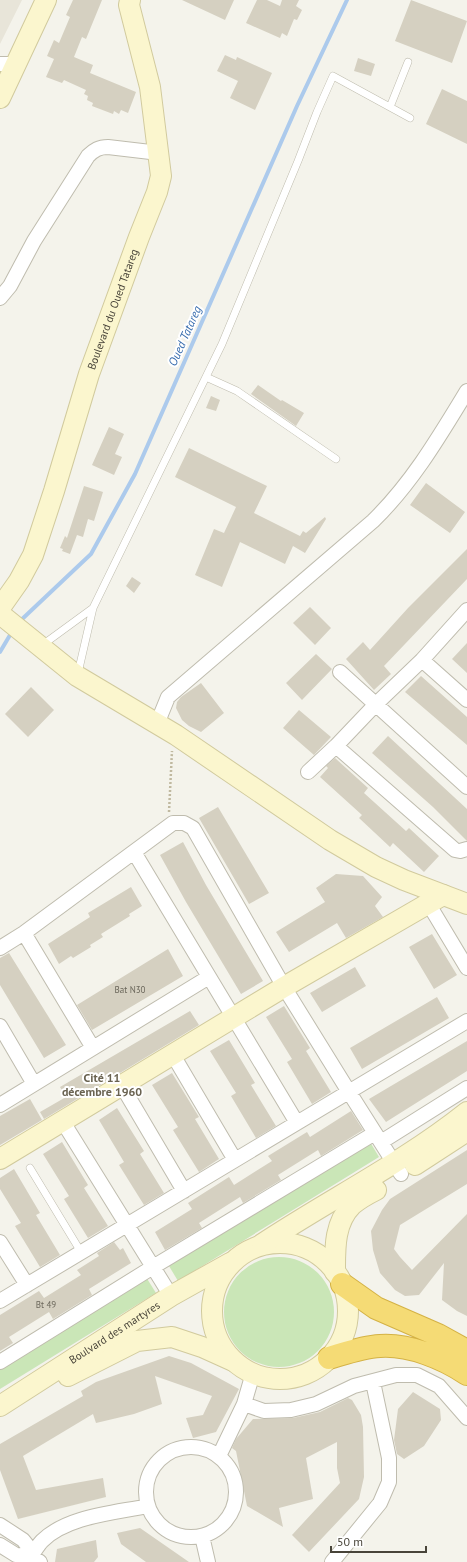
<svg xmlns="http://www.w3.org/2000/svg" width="467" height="1562" font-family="'PT Sans',sans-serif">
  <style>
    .residential { fill: #e8e5d9 }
    .green { fill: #cae6b7 }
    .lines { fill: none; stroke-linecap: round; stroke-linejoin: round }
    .stream { stroke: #accaec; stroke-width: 4 }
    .building { fill: #d5d0c1 }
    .lane-casing { stroke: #bfbcae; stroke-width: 8 }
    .street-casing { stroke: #bfbcae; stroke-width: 16 }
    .secondary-casing { stroke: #d1ca9d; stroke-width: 22 }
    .highway-casing { stroke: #d4b245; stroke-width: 24 }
    .path { stroke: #c0b9a0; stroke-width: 2.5; stroke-dasharray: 2 2; stroke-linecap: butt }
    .lane { stroke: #fff; stroke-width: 7 }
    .street { stroke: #fff; stroke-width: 14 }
    .secondary { stroke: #fbf6ce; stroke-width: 20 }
    .highway { stroke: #f5db75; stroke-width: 22 }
    .labels { text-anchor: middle; stroke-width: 4; stroke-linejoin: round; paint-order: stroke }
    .number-label { font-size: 9px; fill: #6b675b }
    .street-label { font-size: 11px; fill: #484439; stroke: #fff }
    .water-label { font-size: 12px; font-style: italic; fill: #386dae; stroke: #fff }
    .neighbourhood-label { font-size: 12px; font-weight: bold; fill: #6a6351; stroke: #fff }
  </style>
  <rect width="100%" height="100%" fill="#f4f3eb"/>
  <path class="residential" d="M0 0H22L0 44Z"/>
  <path class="green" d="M370 1142 379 1157 178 1281 169 1266Z
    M224 1312a55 55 0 1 1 110 0a55 55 0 1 1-110 0Z
    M146 1277 156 1293 0 1389V1368Z"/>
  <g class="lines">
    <path class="stream" d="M19 622 91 554 135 474 297 106 347 0
      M0 652 13 630"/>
  </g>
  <path class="building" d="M73 0H102L86 39 82 37 74 57 93 65 90 73 136 92 128 113 121 110 119 114 114 111 113 114 92 106 93 103 87 100 88 96 84 94 86 90 64 80 62 83 46 77 54 59 47 56 54 40 59 43 70 17 66 15Z
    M182 0H234L225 20Z
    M257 0H267L280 6 282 0H299L296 6 302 10 297 20 294 19 287 36 282 33 280 38 246 23Z
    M411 0 467 21 452 63 395 41Z
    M225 55 236 60 237 57 272 73 255 110 230 98 238 81 217 71Z
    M358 58 375 64 371 76 354 71Z
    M442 89 467 101V144L426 124Z
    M258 385 281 401 282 400 304 413 296 426 251 394Z
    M211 396 220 400 216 411 206 408Z
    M109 427 124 434 115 454 122 457 114 475 92 465Z
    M189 448 267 486 254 513 300 536 303 531 306 533 325 517 326 519 305 553 293 546 285 564 240 542 222 587 195 575 214 529 224 533 236 507 175 477Z
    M426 483 465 512 450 533 410 505Z
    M84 486 103 492 94 521 88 519 83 537 77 535 70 554 62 551 63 549 60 548 65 536 67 538Z
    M467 549V579L384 666 391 674 374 690 346 659 363 642 370 650 408 608Z
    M132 577 141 583 134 593 126 586Z
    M310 607 331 628 315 645 293 623Z
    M467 643V673L452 659Z
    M316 654 332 669 302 700 286 683Z
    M421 676 467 717V745L405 692Z
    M201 683 224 713 201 732 189 726 182 720 176 708 177 702 181 697Z
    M31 687 54 710 28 737 5 714Z
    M299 710 331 737 314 755 283 728Z
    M388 736 467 809V841L433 807 372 753Z
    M335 758 368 788 364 793 406 831 409 828 439 856 424 872 393 843 390 847 359 818 362 815 320 777 328 768 326 766Z
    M218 807 269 893 249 904 199 818Z
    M183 842 206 885 263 981 241 994 186 902 160 855Z
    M336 874 363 876 382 897 375 906 383 917 346 938 337 923 289 952 276 932 325 902 316 888Z
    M131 887 142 906 129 914 130 916 101 934 103 937 90 945 91 947 73 958 71 956 59 964 48 944 90 917 88 913Z
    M432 934 457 975 434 989 409 947Z
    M168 949 183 976 92 1030 77 1005Z
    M9 953 66 1045 44 1058 0 985V958Z
    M355 967 366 986 322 1012 310 993Z
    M437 997 449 1018 362 1069 350 1048Z
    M284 1006 310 1048 306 1051 331 1092 312 1104 287 1062 292 1059 266 1017Z
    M190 1011 199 1025 44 1119 40 1112 66 1097 60 1087Z
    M229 1040 255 1083 251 1085 276 1126 256 1138 231 1096 236 1093 210 1051Z
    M467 1041V1071L386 1122 369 1099Z
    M172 1073 199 1117 195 1119 219 1159 199 1172 173 1130 178 1127 152 1085Z
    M30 1099 42 1120 0 1145V1116Z
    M117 1108 144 1151 140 1154 164 1193 144 1205 119 1165 124 1162 99 1120Z
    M351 1111 363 1130 321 1156 318 1150 278 1175 281 1180 243 1203 240 1197 199 1223 202 1228 165 1250 155 1232 192 1209 188 1203 229 1177 234 1185 272 1161 268 1156 307 1132 310 1137Z
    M62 1142 88 1185 84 1188 108 1226 88 1238 64 1199 69 1196 43 1154Z
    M467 1150V1184L400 1225 394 1249 400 1257 412 1270 467 1214V1316L457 1311 442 1300 444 1263 419 1295 405 1296 395 1290 380 1273 373 1250 371 1231 382 1210 390 1199Z
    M14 1169 40 1213 36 1215 60 1255 40 1267 15 1226 21 1223 0 1189V1178Z
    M114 1242 120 1250 123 1248 131 1263 89 1289 92 1295 53 1319 49 1312 9 1337 13 1343 0 1351V1315L39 1291 44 1298 81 1275 77 1270 99 1256 97 1253Z
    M169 1356 191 1363 239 1389 216 1432 193 1438 186 1418 203 1415 212 1396 155 1376 162 1404 134 1414 96 1423 93 1414 23 1456 36 1490 103 1478 106 1497 18 1519 0 1470V1444L83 1396 81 1391 96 1382Z
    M413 1392 440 1409 441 1420 424 1446 404 1459 397 1454 394 1440 398 1409Z
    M348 1398 352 1400 361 1415 363 1427 364 1477 359 1499 309 1552 292 1535 340 1483 337 1468V1442L306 1458 313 1499 279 1508 283 1527 247 1506 236 1451 232 1448 236 1439 253 1419 293 1418 320 1412Z
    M140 1528 189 1562H146L121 1544 117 1533Z
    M96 1540 98 1557 94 1562H55L57 1549Z"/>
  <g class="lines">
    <g class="lane-casing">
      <path id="lane" d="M390 107 408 62
        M206 377 237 391 336 459
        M41 646 93 608
        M78 673 93 608 222 344 298 161 317 112 333 76 410 118
        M30 1168 81 1252"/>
    </g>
    <g class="street-casing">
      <path id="street" d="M0 64H15
        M0 298 10 286 34 241 88 156C94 150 99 147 108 147L159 153
        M422 660 467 700
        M340 672 467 787
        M157 724 168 697 373 521C412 483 439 437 467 391
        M336 746 455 850 460 851 467 849
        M308 772 336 746 376 704 422 660 467 610
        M134 852 297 1123
        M428 903 467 968
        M24 933 93 1048
        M0 948 24 933 173 823H184L193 828 284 987 349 1092 401 1174
        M0 1026 34 1084
        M173 1055 235 1160
        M122 1086 184 1191
        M0 1105 209 977
        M63 1122 171 1296
        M381 1142 467 1088
        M0 1242 27 1285
        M0 1301 467 1021
        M0 1362 153 1267 375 1133
        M244 1404 264 1411 291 1410 316 1404 354 1386 396 1375H417L439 1386 467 1418
        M146 1492a45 45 0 1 1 90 0a45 45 0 1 1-90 0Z
        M219 1456 244 1404 253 1373
        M0 1525 23 1540 27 1545 31 1556 40 1562
        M202 1536 208 1562
        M0 1545 16 1555 31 1556C35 1551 38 1545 42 1541 67 1516 115 1513 148 1506
        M332 1562 380 1503 389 1482V1458L373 1382"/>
    </g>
    <g class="secondary-casing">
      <g id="secondary">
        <path d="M0 98 46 0"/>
        <path id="s1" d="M0 608 19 581 33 555 54 491 89 374 139 237 157 192 161 176 150 87 129 5 130 0"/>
        <path d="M0 614 77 676 176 735 330 840 376 867 404 880 467 904"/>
        <path d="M0 1159 284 987 443 895"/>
        <path d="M415 1165 467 1131"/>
        <circle cx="280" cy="1311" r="68"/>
        <path d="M262 1244C330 1199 403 1163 467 1112"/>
        <path d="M335 1272C335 1249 334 1223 352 1205 359 1199 368 1194 376 1190"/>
        <path d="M68 1376 137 1341 172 1337 202 1347 233 1361"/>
        <path id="s2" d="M0 1406 171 1296 230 1263"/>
      </g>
    </g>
    <g class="highway-casing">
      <path id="highway" d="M342 1284 376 1308 438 1335 467 1351
        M329 1358C346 1353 362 1347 380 1346 409 1344 443 1358 467 1374"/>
    </g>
    <path class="path" d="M169 812 172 751"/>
    <use href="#lane" class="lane"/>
    <use href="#street" class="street"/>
    <use href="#secondary" class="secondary"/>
    <use href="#highway" class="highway"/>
  </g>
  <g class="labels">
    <g class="number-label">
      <text x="130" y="993">Bat N30</text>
      <text x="46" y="1308">Bt 49</text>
    </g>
    <g class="street-label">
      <text dy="4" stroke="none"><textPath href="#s1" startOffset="321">Boulevard du Oued Tatareg</textPath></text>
      <text dy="4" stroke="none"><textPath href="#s2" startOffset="136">Boulvard des martyres</textPath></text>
    </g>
    <g class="water-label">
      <text transform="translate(185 336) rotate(-66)" y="4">Oued Tatareg</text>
    </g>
    <g class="neighbourhood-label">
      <text x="102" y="1082">Cité 11<tspan x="102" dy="14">décembre 1960</tspan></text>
    </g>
  </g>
  <path d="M331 1546v6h95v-6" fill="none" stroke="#484439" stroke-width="2"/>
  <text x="337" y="1546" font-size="12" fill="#484439" stroke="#ffffff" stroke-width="3" paint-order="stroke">50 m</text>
</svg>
